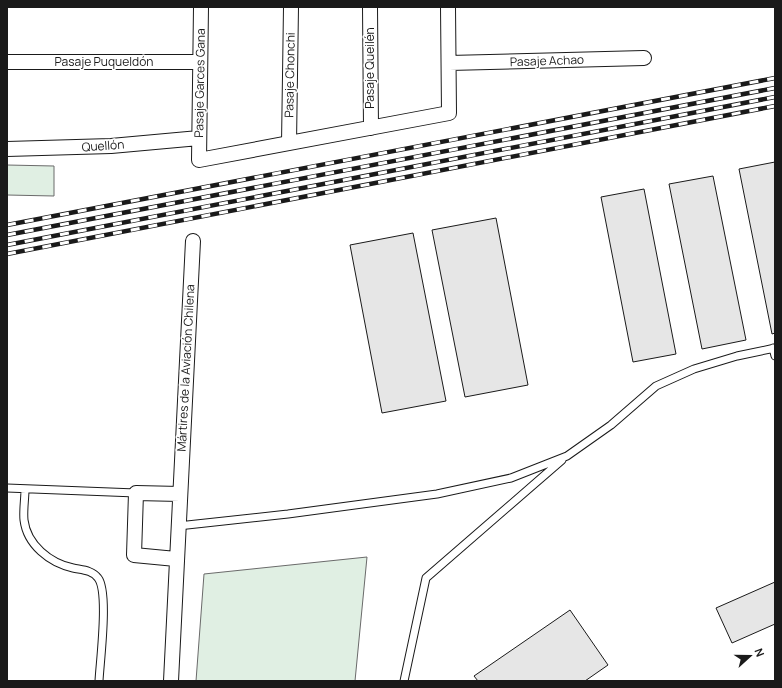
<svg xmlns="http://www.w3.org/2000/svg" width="782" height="688" font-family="Manrope,sans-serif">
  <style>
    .green { fill: #e0efe3; stroke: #6a6a6a }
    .building { fill: #e6e6e6; stroke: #1a1a1a }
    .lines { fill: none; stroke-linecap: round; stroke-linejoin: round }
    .lane-casing { stroke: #1a1a1a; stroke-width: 9 }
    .street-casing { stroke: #1a1a1a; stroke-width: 16 }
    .lane { stroke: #fff; stroke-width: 7 }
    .street { stroke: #fff; stroke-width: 14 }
    .rail-casing { stroke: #1a1a1a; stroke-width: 4.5 }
    .rail { stroke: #fff; stroke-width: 3; stroke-dasharray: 9; stroke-linecap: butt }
    .labels { text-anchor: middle; stroke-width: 3; stroke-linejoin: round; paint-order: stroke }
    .street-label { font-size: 12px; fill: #1a1a1a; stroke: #fff }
  </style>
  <rect width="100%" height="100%" fill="#fff"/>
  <path class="green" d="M7 165 54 166V196L7 195Z
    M367 557 355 681H196L204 574Z"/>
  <path class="building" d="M775 162V333L772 334 739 169Z
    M713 176 746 340 702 349 669 184Z
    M644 189 676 354 633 362 601 197Z
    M496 218 528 385 465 397 432 230Z
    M413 233 446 401 382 413 350 245Z
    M775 582V624L732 643 716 608Z
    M570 610 608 665 585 681H478L474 676Z"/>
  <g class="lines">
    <g class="lane-casing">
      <path id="lane" d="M773 348 775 356
        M7 488 136 493
        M25 489C25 499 23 510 24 520 27 545 50 563 73 568 82 570 92 570 98 578 109 592 100 661 99 681
        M178 526 288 514 437 494 511 478 567 456 611 425 656 386 694 369 737 356 775 348
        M404 681 426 578 562 460"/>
    </g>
    <g class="street-casing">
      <path id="street" d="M201 7 199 160 449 113 448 7
        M370 7 371 128
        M7 62H200
        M449 63 644 58
        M289 143 291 7
        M7 149 111 146 199 138
        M176 559 134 555 136 493 180 494
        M171 681 193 241"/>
    </g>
    <use href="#lane" class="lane"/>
    <use href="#street" class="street"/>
    <g class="rail-casing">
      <path id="rail" d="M7 225 775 78
        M7 235 775 88
        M7 245 775 97
        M7 254 775 106"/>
    </g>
    <use href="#rail" class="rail"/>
  </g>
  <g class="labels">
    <g class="street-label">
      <text transform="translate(547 61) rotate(-2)" y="4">Pasaje Achao</text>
      <text x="104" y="66">Pasaje Puqueldón</text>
      <text transform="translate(370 68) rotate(-90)" y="4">Pasaje Queilén</text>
      <text transform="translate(290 75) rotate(-89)" y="4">Pasaje Chonchi</text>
      <text transform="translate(200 83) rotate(-89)" y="4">Pasaje Garces Gana</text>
      <text transform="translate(103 146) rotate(-4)" y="4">Quellón</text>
      <text transform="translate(186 368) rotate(-87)" y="4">Mártires de la Aviación Chilena</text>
    </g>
  </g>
  <rect width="782" height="688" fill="none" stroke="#1a1a1a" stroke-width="16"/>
  <g transform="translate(750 656) rotate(69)" stroke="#ffffff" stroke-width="3" paint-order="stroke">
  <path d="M0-3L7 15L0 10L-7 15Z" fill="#1a1a1a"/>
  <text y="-6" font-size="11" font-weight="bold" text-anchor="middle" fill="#1a1a1a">N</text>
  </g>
</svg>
